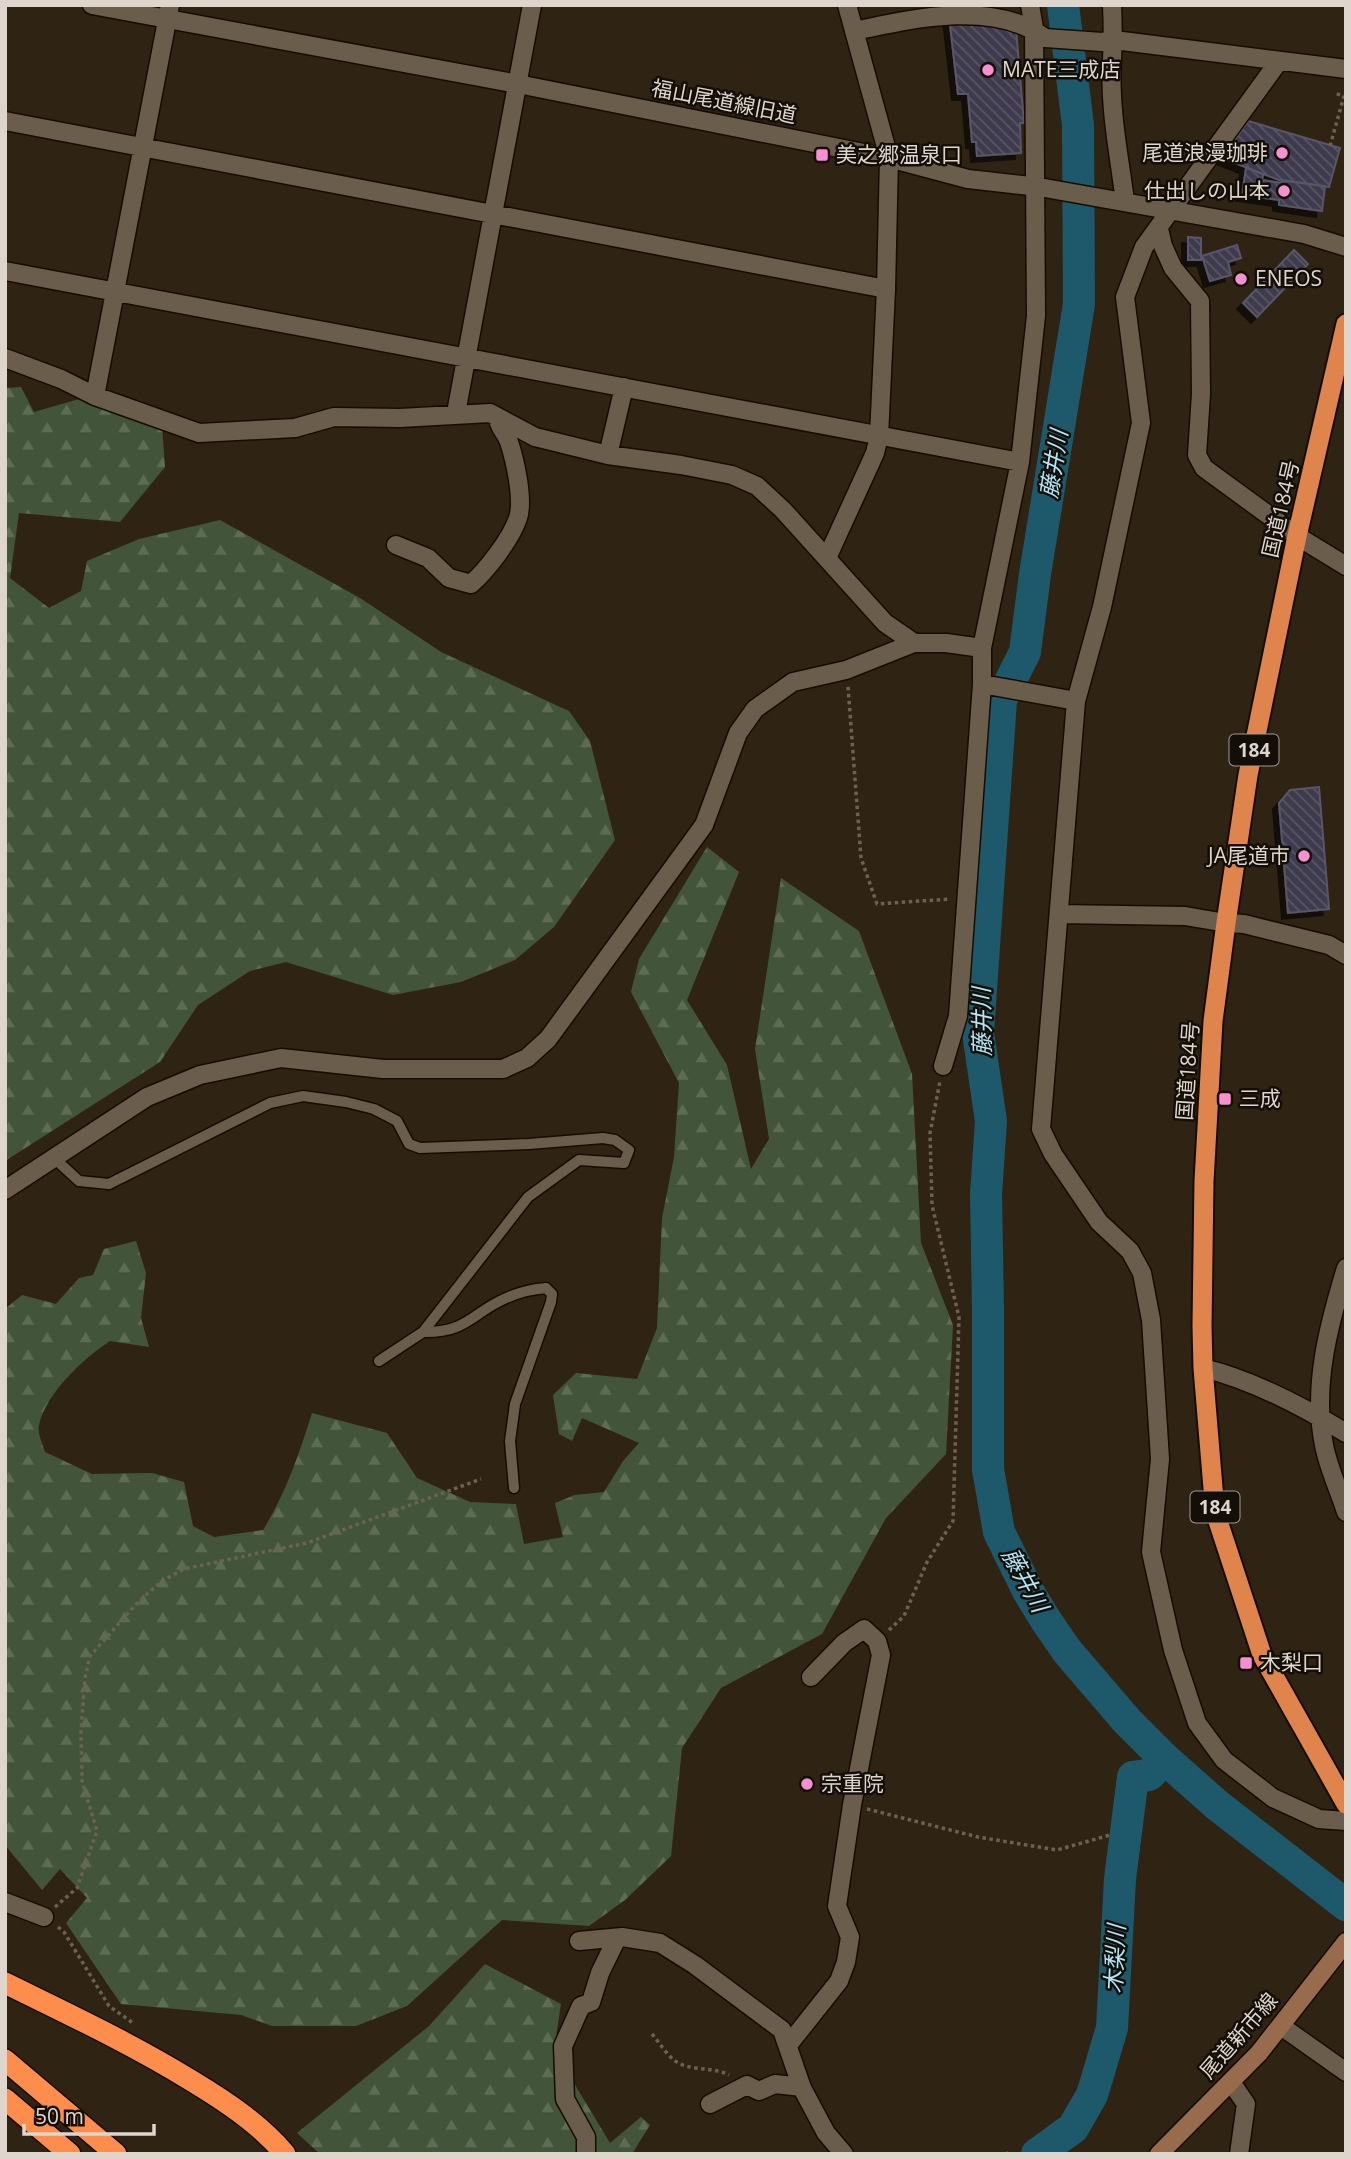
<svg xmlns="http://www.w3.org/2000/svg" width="1351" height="2159" font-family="'Open Sans','Noto Sans JP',sans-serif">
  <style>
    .forest { fill: url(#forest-firs) }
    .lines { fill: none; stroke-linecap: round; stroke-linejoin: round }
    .river { stroke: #1d596b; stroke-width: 32 }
    .building { fill: url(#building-back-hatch); stroke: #5a566a; stroke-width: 2; filter: url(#shadow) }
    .service-casing { stroke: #170c01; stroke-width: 13 }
    .minor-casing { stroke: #170c01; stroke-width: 21 }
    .tertiary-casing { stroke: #170c01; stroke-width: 21 }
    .secondary-casing { stroke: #170c01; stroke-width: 21 }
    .trunk-casing { stroke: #170c01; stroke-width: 23 }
    .motorway-casing { stroke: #170c01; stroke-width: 24 }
    .path { stroke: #6c6254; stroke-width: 3.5; stroke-dasharray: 3.5 3.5; stroke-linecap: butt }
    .service { stroke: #6b5d4c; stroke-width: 10 }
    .minor { stroke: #6b5d4c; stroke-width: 18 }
    .tertiary { stroke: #6b5d4c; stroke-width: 18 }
    .secondary { stroke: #976b4c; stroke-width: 18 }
    .trunk { stroke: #e0844d; stroke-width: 19 }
    .motorway { stroke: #fd8d4d; stroke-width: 21 }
    .poi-dot { fill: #f690d0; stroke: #130e07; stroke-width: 2.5 }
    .labels { text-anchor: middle; stroke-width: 5; stroke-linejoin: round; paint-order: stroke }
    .shield { fill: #130e07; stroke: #a19a92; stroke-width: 2 }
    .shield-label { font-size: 19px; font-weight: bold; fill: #ded6cd }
    .poi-label { font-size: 21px; fill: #ded6cd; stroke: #130e07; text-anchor: start }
    .street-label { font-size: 21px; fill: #ded6cd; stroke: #130e07 }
    .water-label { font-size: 23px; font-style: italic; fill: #b2e5f7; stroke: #130e07 }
  </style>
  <defs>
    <pattern id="forest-firs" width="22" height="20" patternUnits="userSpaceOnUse" patternTransform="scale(1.75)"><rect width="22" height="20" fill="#425439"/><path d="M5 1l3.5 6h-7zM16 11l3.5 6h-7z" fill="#5d6c54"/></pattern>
    <pattern id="building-back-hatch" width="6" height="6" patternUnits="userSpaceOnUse" patternTransform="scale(1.75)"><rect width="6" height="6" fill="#3e3a4d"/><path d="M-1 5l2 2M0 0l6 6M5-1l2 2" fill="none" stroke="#595665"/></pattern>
    <filter id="shadow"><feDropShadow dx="-6" dy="6" stdDeviation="0" flood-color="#0009"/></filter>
  </defs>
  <rect width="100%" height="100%" fill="#2f2414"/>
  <path class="forest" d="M21 387 34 412 86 397 162 426 165 467 120 522 19 513 10 578 49 608 81 591 87 561 139 539 220 520 360 598 441 652 569 711 590 741 615 840 554 927 515 960 461 982 393 995 286 962 250 971 198 1005 160 1062 5 1161V388Z
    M707 847 739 872 687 1000 727 1065 751 1169 769 1139 755 1049 781 878 859 931 912 1074 921 1243 953 1325 946 1454 886 1518 822 1634 721 1688 682 1748 671 1856 625 1900 589 1926 502 1920 407 2006 356 2026H272L241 2015 121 2004 66 1923 87 1898 60 1869 42 1890 5 1845V1309L22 1295 56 1304 79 1278 93 1275 104 1249 136 1241 146 1273 141 1318 149 1347 110 1341C84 1358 46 1393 39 1425 37 1433 43 1445 45 1452L92 1474 152 1473 184 1482 193 1526 214 1537 263 1530C286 1493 299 1454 312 1413L387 1433 417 1478 470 1502 516 1504 524 1544 563 1537 555 1503 575 1495 604 1492 623 1461 639 1443 582 1418 572 1441 559 1434 553 1395 576 1373 637 1379 657 1328 662 1218 674 1157 679 1083 631 992 639 959Z
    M485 1964 561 2004 554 2050 610 2143 641 2117 650 2125 632 2154H320L297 2133 429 2026Z"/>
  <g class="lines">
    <path class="river" d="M1063 5 1078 125 1079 304 1035 574 1025 652 1001 700 978 1033 991 1121 986 1194 988 1309V1469L999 1532 1028 1591 1047 1622 1067 1651 1127 1721 1165 1759 1217 1805 1346 1905
      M1037 2154 1073 2128 1092 2095 1112 2028 1120 1879 1133 1777 1149 1775 1165 1759"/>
  </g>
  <path class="building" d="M949 16 1016 29 1024 123H1020L1021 153 977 156 976 142H972L968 94H958Z
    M1248 121 1340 148 1329 187 1279 180 1222 158Z
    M1246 168 1263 174 1262 180 1282 183V180L1325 186 1322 211 1279 205V200L1242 195Z
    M1188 237 1201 238V260H1188Z
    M1237 245 1241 258 1228 262 1231 275 1210 281 1202 256Z
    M1294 250 1308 264 1257 317 1243 303Z
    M1319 787 1329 909 1288 913 1279 803 1290 790Z"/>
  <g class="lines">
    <g class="service-casing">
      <path id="service" d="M54 1158 79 1181 109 1184 270 1103 303 1096 346 1102 374 1109 397 1121 409 1144 420 1148 529 1144 603 1138 615 1140 629 1150 624 1163 579 1160 528 1197 423 1332C466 1333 471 1314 504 1299 517 1293 532 1289 546 1288L552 1294 551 1302 515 1404 510 1441 514 1488
        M379 1361 423 1332"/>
    </g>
    <g class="minor-casing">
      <path id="minor" d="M1112 5C1113 25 1113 40 1112 60 1109 106 1119 155 1125 201
        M855 31C915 18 995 0 1045 38L1102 42 1114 40 1346 69
        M1279 61 1144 247 1125 297 1141 423 1102 607 1076 701 1041 1129 1053 1154 1099 1222 1130 1251 1142 1273 1151 1320 1160 1459 1151 1552 1173 1650 1197 1723 1224 1760 1273 1798 1319 1819 1346 1821
        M5 121 886 289
        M1159 229 1163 246 1173 268 1200 301 1201 394 1197 455 1204 468 1297 536 1346 566
        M5 271 1020 462
        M5 358 61 379 95 396 170 5
        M95 396 199 433 295 428 334 417 400 418 490 413 535 437 608 455 681 465 732 475 757 486 783 510 885 623 914 643
        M456 413 532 5
        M608 455 624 387
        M396 545 428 558 449 578 471 584C487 570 511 539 518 518 524 500 515 460 509 442 506 432 498 428 498 417
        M982 684 1076 701
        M1059 914 1185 916 1226 923 1244 924 1329 945 1346 955
        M943 1066 958 1016 982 684V648L1020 462 1036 316 1034 28 1030 5
        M5 1190 147 1097 200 1075 281 1058 383 1069H503L527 1058 548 1039 704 825 738 733 755 709 793 682 846 670 914 643H946L982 648
        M1346 1268C1329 1324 1312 1386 1324 1445 1328 1467 1339 1490 1346 1512
        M1203 1368C1253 1380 1302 1406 1346 1433
        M5 1902 44 1917
        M579 1941 622 1937 660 1943 695 1965 782 2030 802 2088 826 2133 844 2154
        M1281 2026 1346 2072
        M789 2044 839 1981 846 1962 850 1937 837 1906 852 1805 881 1655 877 1641 864 1629 844 1643 811 1677
        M1231 2082 1246 2104 1239 2154
        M710 2104 747 2085 759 2091 775 2084 802 2087
        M586 2154V2137L565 2099 563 2046 581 2006 591 2002 600 1973 617 1938"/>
    </g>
    <g class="tertiary-casing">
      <path id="tertiary" d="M92 5 518 84 889 158 968 179 1039 187 1304 234 1346 247
        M827 558 875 453 879 436 886 289 889 158 847 5"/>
    </g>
    <g class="secondary-casing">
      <path id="secondary" d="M1159 2154 1259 2053 1346 1942"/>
    </g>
    <g class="trunk-casing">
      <path id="trunk" d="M1346 324 1297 536 1248 775 1226 923 1213 1021 1204 1181 1202 1326 1203 1368 1215 1512 1262 1655 1346 1804"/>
    </g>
    <g class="motorway-casing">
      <path id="motorway" d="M5 1983C68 2014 132 2044 192 2081 225 2101 260 2124 285 2154
        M5 2060 116 2154
        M5 2099 70 2154"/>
    </g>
    <path class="path" d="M1330 146 1344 96 1334 93
      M848 687 861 858 877 904 950 899
      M889 1630 904 1616 927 1562 953 1521 959 1317 932 1205 930 1133 940 1081
      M867 1809 978 1837 1057 1850 1110 1835
      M55 1907 77 1888 97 1831 82 1781 81 1731 85 1678 90 1656 138 1602 162 1581 184 1569 307 1543 481 1479
      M58 1927 64 1932 109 2006 133 2023
      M652 2034C659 2042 666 2054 674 2060 689 2072 712 2066 729 2075
      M1005 2154 1011 2152"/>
    <use href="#service" class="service"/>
    <use href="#minor" class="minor"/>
    <use href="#tertiary" class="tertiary"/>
    <use href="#secondary" class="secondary"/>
    <use href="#trunk" class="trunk"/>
    <use href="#motorway" class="motorway"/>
  </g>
  <g class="poi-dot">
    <circle cx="988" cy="70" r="7"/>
    <circle cx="1282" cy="153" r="7"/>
    <rect x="815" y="148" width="14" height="14" rx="3.5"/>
    <circle cx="1284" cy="191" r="7"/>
    <circle cx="1241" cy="279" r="7"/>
    <circle cx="1304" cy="856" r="7"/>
    <rect x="1218" y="1092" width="14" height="14" rx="3.5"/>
    <rect x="1239" y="1656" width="14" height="14" rx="3.5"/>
    <circle cx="807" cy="1784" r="7"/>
  </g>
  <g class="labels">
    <g class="shield">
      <rect x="1229.5" y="734.5" width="49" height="31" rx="5"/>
      <rect x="1190.5" y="1491.5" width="49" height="31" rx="5"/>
    </g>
    <g class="shield-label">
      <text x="1254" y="757">184</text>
      <text x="1215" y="1514">184</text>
    </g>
    <g class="poi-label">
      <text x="1002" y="77">MATE三成店</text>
      <text x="1268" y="160" text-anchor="end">尾道浪漫珈琲</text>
      <text x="836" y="162">美之郷温泉口</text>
      <text x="1270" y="198" text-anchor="end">仕出しの山本</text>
      <text x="1255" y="286">ENEOS</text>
      <text x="1290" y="863" text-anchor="end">JA尾道市</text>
      <text x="1239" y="1106">三成</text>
      <text x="1260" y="1670">木梨口</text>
      <text x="821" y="1791">宗重院</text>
    </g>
    <g class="street-label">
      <text transform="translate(724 102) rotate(11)" y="7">福山尾道線旧道</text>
      <text transform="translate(1281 509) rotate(-77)" y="7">国道184号</text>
      <text transform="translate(1188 1071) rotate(-86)" y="7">国道184号</text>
      <text transform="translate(1239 2036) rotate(-49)" y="7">尾道新市線</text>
    </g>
    <g class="water-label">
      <text transform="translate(1054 464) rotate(-81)" y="8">藤井川</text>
      <text transform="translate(982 1022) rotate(-91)" y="8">藤井川</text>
      <text transform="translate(1025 1580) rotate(61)" y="8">藤井川</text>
      <text transform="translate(1115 1959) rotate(-87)" y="8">木梨川</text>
    </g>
  </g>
  <rect width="1351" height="2159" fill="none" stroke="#ded6cd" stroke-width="14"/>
  <path d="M24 2124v10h130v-10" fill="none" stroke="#ded6cd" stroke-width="3.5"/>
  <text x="35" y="2124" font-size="21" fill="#ded6cd" stroke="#130e07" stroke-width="5" paint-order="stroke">50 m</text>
</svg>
